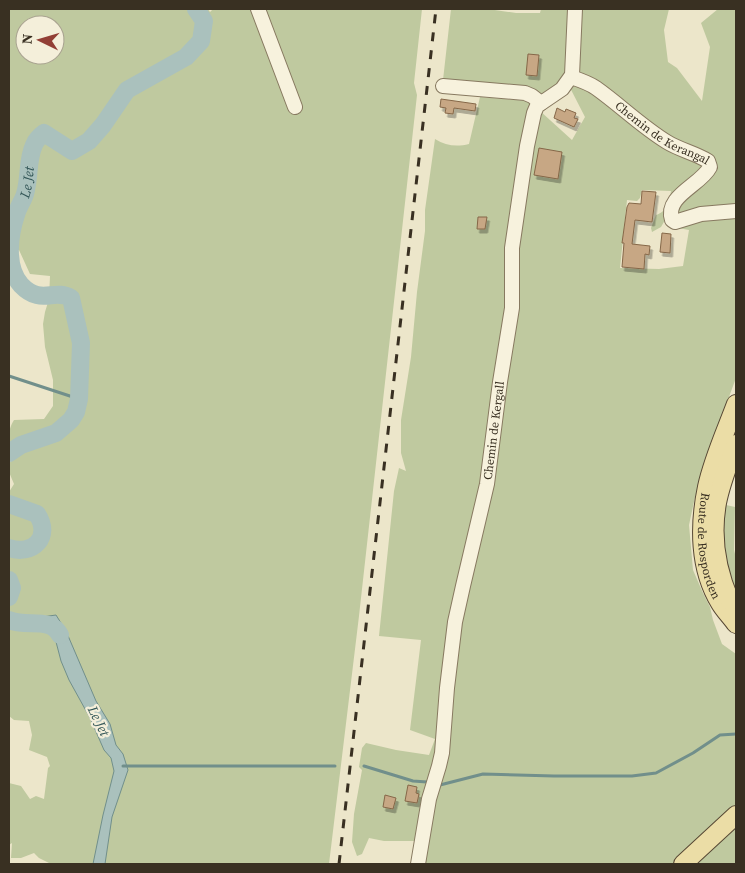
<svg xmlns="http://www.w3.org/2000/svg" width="745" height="873" font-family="'Source Serif 4',serif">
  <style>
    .green { fill: #bfc99f; fill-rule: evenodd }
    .water { fill: #aac1bd; stroke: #718f8b }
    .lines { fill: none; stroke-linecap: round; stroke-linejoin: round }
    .stream { stroke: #718f8b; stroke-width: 3 }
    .river { stroke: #aac1bd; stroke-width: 18 }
    .building { fill: #c7a784; stroke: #856748; filter: url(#shadow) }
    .minor-casing { stroke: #877960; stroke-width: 16 }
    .major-casing { stroke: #564733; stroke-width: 20 }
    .minor { stroke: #f7f2dd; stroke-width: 14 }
    .major { stroke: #ebdda6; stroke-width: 18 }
    .rail { stroke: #393022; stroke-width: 3; stroke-dasharray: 9 9; stroke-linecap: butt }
    .labels { text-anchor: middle; stroke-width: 4.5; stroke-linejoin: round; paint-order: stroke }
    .street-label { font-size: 12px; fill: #393022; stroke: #f4efda }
    .water-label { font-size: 14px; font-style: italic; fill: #335657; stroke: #f4efda }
  </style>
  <defs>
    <filter id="shadow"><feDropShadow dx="2.5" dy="4" stdDeviation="0" flood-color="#0004"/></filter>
  </defs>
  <rect width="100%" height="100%" fill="#ece6ca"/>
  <path class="green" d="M9 9H208L210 12 213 9H422L414 83 417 95 359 616 329 864H51L39 858 34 853 21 858H11L12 843 9 845V783L21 786 30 799 36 796 44 799 48 768 50 766 47 757 29 750 32 735 29 721 14 720 9 716V492L14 484 9 472V463L13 460C10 444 5 435 14 420L44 419 53 406V380L45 347 43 324 45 312 49 299 50 276 30 274 19 250H9ZM25 25H55V55H25Z
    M451 9H488L516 13H540L541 9H669L664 30 668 62 677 68 702 101 710 47 701 23 718 9H736V378L713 440 695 497 689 525 693 570 703 593 710 607 713 620 722 644 736 654V864H414V841H384L369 838 362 854 357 856 352 842 354 814 362 770 359 767 362 748 366 743 396 750 429 755 435 739 410 730 421 640 379 636 394 491 399 468 406 471 401 453V420L411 357 417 292 425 231V210L435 139C446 146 457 147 469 144L480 97 529 101 572 140 585 117 565 78 545 97 443 80ZM642 190 671 191C669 202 668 211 656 215L651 228 652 232 661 227 665 220 678 228 689 230 683 266 659 269 620 268 627 200 637 201 640 198Z
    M726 505 735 507 734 550 736 558V599L723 565V512Z"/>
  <path class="water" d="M56 615 66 631 96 701 110 724 116 745 123 754 128 770 112 817 105 864H93L103 815 114 771 111 758 104 750 90 718 69 680 61 661 55 638 46 630 40 629 42 617Z"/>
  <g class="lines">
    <path class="stream" d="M9 376 79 399
      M123 766H335
      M364 766 413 781 427 782
      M440 785 483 774 554 776H632L656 773 693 753 720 735 736 734"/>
    <g class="river">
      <path id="s1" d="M9 453 21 445 56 433 71 420 76 412 79 399 81 343 71 298C54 288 41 306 21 285 5 267 9 236 16 215 18 207 23 201 25 194 30 177 27 160 34 145 36 140 40 136 44 133L72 151 89 141 103 125 127 90 186 57 201 41 204 21 196 9"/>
      <path d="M9 504 37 514C52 537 33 556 9 548"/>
      <path d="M9 580 12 588 9 597"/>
      <path d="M9 620C27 628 50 616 60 635"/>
    </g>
  </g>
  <path class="building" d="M528 54 539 55 537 76 526 75Z
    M441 99 476 104 475 111 454 108 453 114 445 113 446 108 440 107Z
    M557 108 565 112 566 109 576 113 574 118 578 119 574 127 554 118Z
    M539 148 562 152 558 179 534 175Z
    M642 191 656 192 652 222 635 220 632 244 650 246 649 255 645 254 644 269 622 267 624 243H622L627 207 629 203 641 204Z
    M478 217H487L485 229H477Z
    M662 233 671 234 670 253 660 252Z
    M408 785 417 787 416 793 419 794 417 803 405 801Z
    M385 795 396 798 393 809 383 807Z"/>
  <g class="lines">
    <g class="minor-casing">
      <g id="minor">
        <path d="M258 9 295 107"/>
        <path id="s2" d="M571 77C580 80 589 83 596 88 620 105 641 126 667 142 680 150 695 153 708 161L710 167C701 185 664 196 672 220L675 222 701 214 736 211"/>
        <path d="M443 86 525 93 532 96 541 103"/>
        <path id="s3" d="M418 864 429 799 439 766 442 753 447 688 455 622 463 586 487 484 500 382 512 308V248L527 146 534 113 537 106 562 89 572 75 575 9"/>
      </g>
    </g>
    <g class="major-casing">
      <g id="major">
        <path id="s4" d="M736 404C726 431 713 459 707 487 699 525 699 569 720 603 724 610 731 617 736 624"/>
        <path d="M730 601C717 571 711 536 717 503 721 482 729 463 736 444"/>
        <path d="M683 864 736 815"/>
      </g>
    </g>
    <use href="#minor" class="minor"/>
    <use href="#major" class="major"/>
    <path class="rail" d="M339 864 436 9"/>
  </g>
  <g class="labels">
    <g class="street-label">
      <text dy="4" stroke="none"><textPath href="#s2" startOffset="108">Chemin de Kerangal</textPath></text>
      <text dy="4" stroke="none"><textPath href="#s3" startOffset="441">Chemin de Kergall</textPath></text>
      <text dy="4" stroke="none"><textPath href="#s4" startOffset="148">Route de Rosporden</textPath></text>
    </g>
    <g class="water-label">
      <text dy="5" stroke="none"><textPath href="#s1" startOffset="358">Le Jet</textPath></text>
      <text transform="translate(99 721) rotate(64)" y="5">Le Jet</text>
    </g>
  </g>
  <rect width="745" height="873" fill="none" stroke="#393022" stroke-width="20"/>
  <g transform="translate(40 40) rotate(275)"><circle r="24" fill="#f4efda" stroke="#a9a390"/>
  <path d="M0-4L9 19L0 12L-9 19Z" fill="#923f35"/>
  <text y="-8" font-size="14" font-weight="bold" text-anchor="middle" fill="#393022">N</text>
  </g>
</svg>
